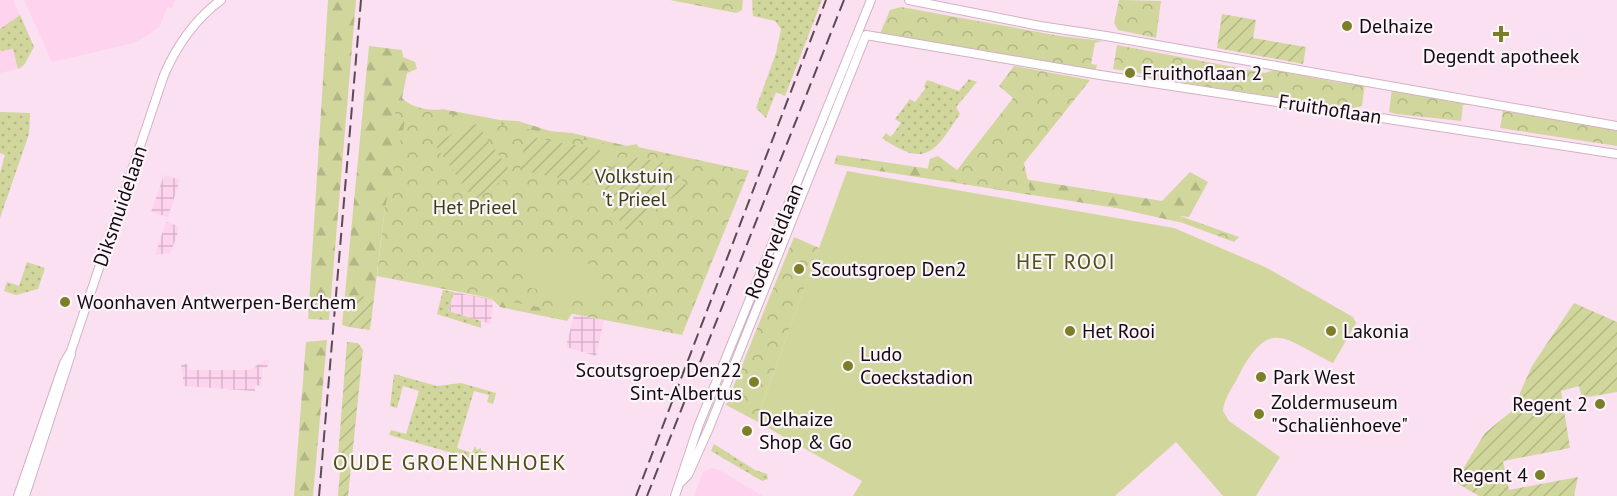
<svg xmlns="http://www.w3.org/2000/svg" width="1617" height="496" font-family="'PT Sans',sans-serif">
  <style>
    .built { fill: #fdd3ed }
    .industrial { fill: url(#industrial-grid) }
    .grass { fill: url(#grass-dots) }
    .forest { fill: url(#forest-firs) }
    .park { fill: url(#park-crowns) }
    .garden { fill: url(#garden-furrows) }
    .pitch { fill: #d1d69c }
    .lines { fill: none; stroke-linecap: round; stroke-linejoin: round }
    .minor-casing { stroke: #d2b1c5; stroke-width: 10 }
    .minor { stroke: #fff; stroke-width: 8 }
    .rail { stroke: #5b4b55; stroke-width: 2; stroke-dasharray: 12 6; stroke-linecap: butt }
    .poi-dot { fill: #7c7f28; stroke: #fbf4f8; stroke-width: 2 }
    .labels { text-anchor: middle; stroke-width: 4.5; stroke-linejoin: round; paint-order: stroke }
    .poi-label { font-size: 20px; fill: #140910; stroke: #fbf4f8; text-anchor: start }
    .street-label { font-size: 20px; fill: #140910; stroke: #fbf4f8 }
    .park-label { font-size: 20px; fill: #3b3d16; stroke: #fbf4f8 }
    .neighbourhood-label { font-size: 21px; letter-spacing: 1.5px; fill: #4e5014; stroke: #fbf4f8 }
    .quarter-label { font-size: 22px; letter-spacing: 1.5px; fill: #4e5014; stroke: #fbf4f8 }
  </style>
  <defs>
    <pattern id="industrial-grid" width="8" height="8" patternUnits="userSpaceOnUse" patternTransform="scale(1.5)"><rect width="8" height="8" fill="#fdd3ed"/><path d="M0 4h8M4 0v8" fill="none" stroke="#d8b4ca"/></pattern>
    <pattern id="grass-dots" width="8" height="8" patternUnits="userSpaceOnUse" patternTransform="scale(1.5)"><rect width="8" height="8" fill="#d1d69c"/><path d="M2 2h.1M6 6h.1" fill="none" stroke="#b3b685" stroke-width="1.8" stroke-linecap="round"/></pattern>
    <pattern id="forest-firs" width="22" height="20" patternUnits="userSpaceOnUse" patternTransform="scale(1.5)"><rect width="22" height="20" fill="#d1d69c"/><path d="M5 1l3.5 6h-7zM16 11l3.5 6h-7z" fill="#b3b685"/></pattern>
    <pattern id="park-crowns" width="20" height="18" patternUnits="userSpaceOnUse" patternTransform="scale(1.5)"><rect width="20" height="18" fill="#d1d69c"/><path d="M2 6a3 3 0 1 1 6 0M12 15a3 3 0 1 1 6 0" fill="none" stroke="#b3b685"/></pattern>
    <pattern id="garden-furrows" width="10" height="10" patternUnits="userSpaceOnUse" patternTransform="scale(1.5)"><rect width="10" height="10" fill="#d1d69c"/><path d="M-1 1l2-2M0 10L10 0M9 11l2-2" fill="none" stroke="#b3b685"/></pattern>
  </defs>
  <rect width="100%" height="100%" fill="#fbe0f1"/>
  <path class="built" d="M0 0H13L34 47 21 68 0 73Z
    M24 0H175L172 8 167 7 160 26 145 37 134 43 52 62Z
    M712 468 719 470 763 496H694L703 472Z"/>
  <path class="industrial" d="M164 175 180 180 168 217 151 212Z
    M166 222 178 226 177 236 170 253 155 255Z
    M454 292 493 300 491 324 448 311Z
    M574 315 604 320 596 356 566 347Z
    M266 360H269L267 368H262L261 386 255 385V391L184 386 181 364H187L188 370H249Z"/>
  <path class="grass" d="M752 0H822L785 96 776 92 766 118 756 108 776 53 781 29 775 21 753 16Z
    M20 15 34 47 24 65 18 69 13 49 0 51V29Z
    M969 79 977 82 956 107 960 114C934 152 927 169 882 138L886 133 891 137 901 123 895 119 910 99 915 102 925 89 924 86 927 80 959 91Z
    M0 112 30 113 29 134 0 218V173L5 155 0 153Z
    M27 262 45 268 38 289 16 295 4 291 7 282 19 286Z
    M443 290 454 292 448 311 481 321V328L437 314Z
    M394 374 437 386 461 383 496 393 493 404 487 402 489 395 474 391 457 448 472 453 475 446 477 450 481 448V451L486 452 485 458 480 461 389 435 391 430 406 434 419 391 403 386 397 408 390 406Z
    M714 444 755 470 767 474 768 479 762 481 711 451Z"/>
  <path class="forest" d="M328 0H356L329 320 308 319Z
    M369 46 402 50 403 57 415 62 417 69 407 73 402 98C410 107 431 112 442 109L500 120 518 121 550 131 572 133 627 146 637 144 638 147 749 171 385 207 374 298 353 296 349 327 342 325Z
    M837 155 957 173 1022 162 1024 179 1162 201 1190 172 1208 182 1189 217 1180 216 1183 223 1116 208 834 164Z
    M463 294 574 311 567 321 500 307 493 300Z
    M327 340 313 496H294L306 342Z"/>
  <path class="park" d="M670 0H743L742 10 736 13Z
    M1119 0 1161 1 1156 38 1118 30 1114 23Z
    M901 7 1060 36 1103 41 1095 43 1091 64 1097 65 1096 69 1089 71 1078 67 879 36 890 10Z
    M1117 45 1265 73 1273 70 1342 83H1365L1362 106 1354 108 1353 112 1333 106 1146 77V74L1113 69Z
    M1014 66 1090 80 1024 163 1031 195 926 176 930 159 938 156 957 170 1013 98 999 86Z
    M1392 88 1414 95 1470 102 1468 105H1463L1461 121 1397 114 1389 112Z
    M396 104 749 171 682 335 377 276 385 207 405 121 395 116Z
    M1503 111 1617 130V146L1500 128Z
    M1180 216 1239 237 1234 242 1183 223Z
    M794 237 819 248 756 421 726 405Z"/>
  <path class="garden" d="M1222 14 1256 20 1253 38 1306 47 1303 64 1217 48Z
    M477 124 512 174 474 200 435 145 464 126Z
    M526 136 600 150 594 185 520 170Z
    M628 156 672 164 687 187 626 230 597 186 598 177Z
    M353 295 374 298 370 330 349 327Z
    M1574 303 1617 322V392L1582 398 1579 386 1561 391 1570 448 1503 461 1509 490 1578 477 1574 496H1479L1455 482 1485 433 1512 411 1532 366Z
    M347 342 358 343 363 350 348 496H338L340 471 337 469Z"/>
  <path class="pitch" d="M847 171 1174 228 1265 267 1353 317 1356 323 1333 363C1285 340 1271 316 1240 373 1234 386 1224 397 1223 411L1229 421 1280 457 1256 496H1223L1176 442 1115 496H853L862 481 756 421Z
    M528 252 604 267 596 302 521 286Z"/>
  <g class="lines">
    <g class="minor-casing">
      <path id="minor" d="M909 0 1040 26 1106 36 1617 126
        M680 483 688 475 709 428 866 35 1100 75 1617 154
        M18 496 64 363 71 351 164 75C177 45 194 20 221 0
        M25 496 71 354
        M675 496 698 427 871 0"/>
    </g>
    <use href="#minor" class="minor"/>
    <path class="rail" d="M319 496 361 0
      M636 496 826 0
      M647 496 844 0"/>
  </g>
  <g class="poi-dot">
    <circle cx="1347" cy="26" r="6"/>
    <path d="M1498 25h6v6h6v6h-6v6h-6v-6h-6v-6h6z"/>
    <circle cx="1130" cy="73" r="6"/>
    <circle cx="799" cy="269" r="6"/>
    <circle cx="65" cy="302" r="6"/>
    <circle cx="1070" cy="331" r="6"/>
    <circle cx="1331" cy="331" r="6"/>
    <circle cx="848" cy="366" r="6"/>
    <circle cx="1261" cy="377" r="6"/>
    <circle cx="754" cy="382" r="6"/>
    <circle cx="1600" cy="404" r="6"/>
    <circle cx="1259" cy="414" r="6"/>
    <circle cx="747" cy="431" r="6"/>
    <circle cx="1540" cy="475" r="6"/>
  </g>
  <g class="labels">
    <g class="poi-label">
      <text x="1359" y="33">Delhaize</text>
      <text x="1501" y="63" text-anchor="middle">Degendt apotheek</text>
      <text x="1142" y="80">Fruithoflaan 2</text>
      <text x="811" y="276">Scoutsgroep Den2</text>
      <text x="77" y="309">Woonhaven Antwerpen-Berchem</text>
      <text x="1082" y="338">Het Rooi</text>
      <text x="1343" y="338">Lakonia</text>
      <text x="860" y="361">Ludo<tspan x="860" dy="23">Coeckstadion</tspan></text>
      <text x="742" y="377" text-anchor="end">Scoutsgroep Den22<tspan x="742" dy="23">Sint-Albertus</tspan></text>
      <text x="1273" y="384">Park West</text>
      <text x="1271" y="409">Zoldermuseum<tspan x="1271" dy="23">"Schaliënhoeve"</tspan></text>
      <text x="1588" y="411" text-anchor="end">Regent 2</text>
      <text x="759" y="426">Delhaize<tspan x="759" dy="23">Shop &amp; Go</tspan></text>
      <text x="1528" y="482" text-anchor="end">Regent 4</text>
    </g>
    <g class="street-label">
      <text transform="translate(1330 109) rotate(9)" y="7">Fruithoflaan</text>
      <text transform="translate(120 206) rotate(-71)" y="7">Diksmuidelaan</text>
      <text transform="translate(774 241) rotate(-68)" y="7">Roderveldlaan</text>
    </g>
    <g class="park-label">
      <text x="634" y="183">Volkstuin<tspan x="634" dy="23">'t Prieel</tspan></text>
      <text x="475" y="214">Het Prieel</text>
    </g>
    <g class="neighbourhood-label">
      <text x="1066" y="269">HET ROOI</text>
    </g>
    <g class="quarter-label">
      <text x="450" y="470">OUDE GROENENHOEK</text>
    </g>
  </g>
</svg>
